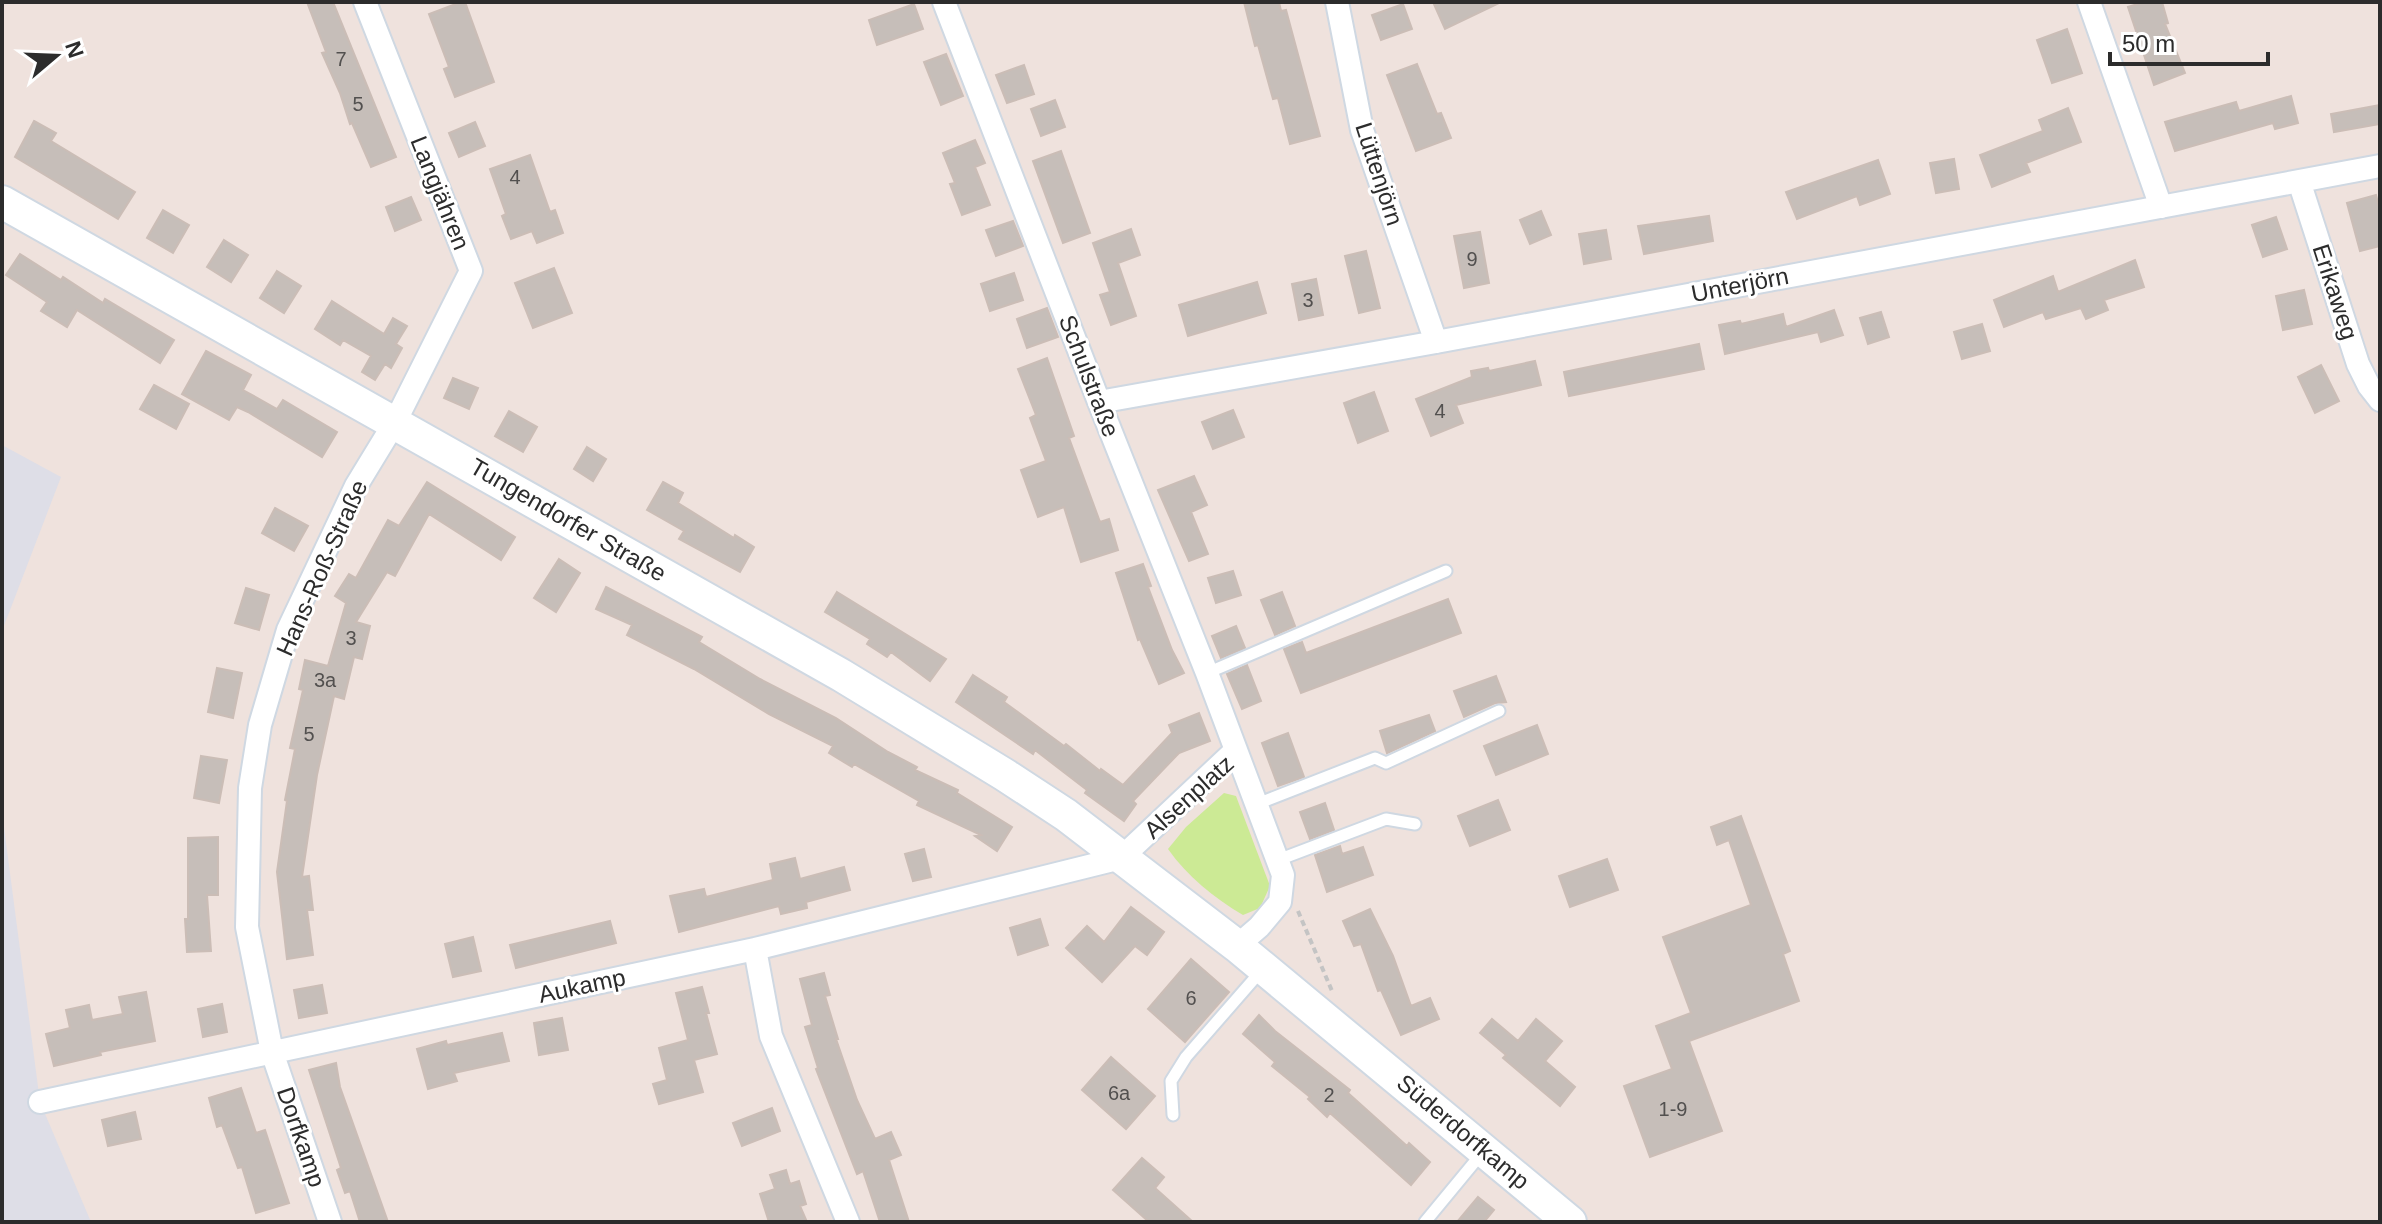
<svg xmlns="http://www.w3.org/2000/svg" width="2382" height="1224" font-family="Helvetica,sans-serif">
  <style>
    .industrial { fill: #dedee7 }
    .green { fill: #ccea95 }
    .building { fill: #c6beb9; stroke: #cbbdb6; stroke-width: 2 }
    .lines { fill: none; stroke-linecap: round; stroke-linejoin: round }
    .service-casing { stroke: #cfd8e2; stroke-width: 15 }
    .minor-casing { stroke: #cfd8e2; stroke-width: 26 }
    .secondary-casing { stroke: #cfd8e2; stroke-width: 36 }
    .path { stroke: #c4c4c4; stroke-width: 4; stroke-dasharray: 6 4; stroke-linecap: butt }
    .service { stroke: #fff; stroke-width: 11 }
    .minor { stroke: #fff; stroke-width: 22 }
    .secondary { stroke: #fff; stroke-width: 32 }
    .labels { text-anchor: middle; stroke-width: 6; stroke-linejoin: round; paint-order: stroke }
    .number-label { font-size: 20px; fill: #52504f }
    .street-label { font-size: 24px; fill: #2c2c2c; stroke: #fff }
  </style>
  <rect width="100%" height="100%" fill="#efe2dd"/>
  <path class="industrial" d="M2 445 61 477 2 631Z
    M2 812 40 1102 91 1222H2Z"/>
  <path class="green" d="M1224 793 1236 796 1270 886 1260 908 1243 915C1214 898 1187 876 1168 849L1186 827Z"/>
  <path class="building" d="M307 2H333L396 157 371 167 352 123 350 124 340 93 322 53 326 52Z
    M461 2H465L494 82 455 97 444 69 449 67 429 14Z
    M1244 2H1279L1281 11 1286 10 1320 136 1290 144 1278 98 1273 99 1258 45 1255 46Z
    M1433 2H1501L1445 29Z
    M2144 2H2162L2168 23 2165 24 2185 73 2154 85 2128 7Z
    M914 4 923 29 877 45 869 20Z
    M1403 4 1412 29 1381 40 1372 15Z
    M2067 29 2082 73 2052 83 2037 40Z
    M946 54 963 96 941 105 924 62Z
    M1417 64 1437 114 1441 113 1451 138 1416 151 1387 75Z
    M1024 65 1034 94 1007 103 996 75Z
    M2291 96 2298 123 2275 129 2273 123 2175 151 2165 122 2236 102 2239 111Z
    M1055 100 1065 127 1041 136 1031 109Z
    M2380 105V124L2334 132 2331 114Z
    M2068 108 2081 142 2026 163 2030 172 1992 187 1980 155 2043 131 2039 120Z
    M34 121 56 133 51 141 135 192 118 219 15 157Z
    M475 122 485 146 459 157 449 133Z
    M975 140 985 163 975 167 990 205 962 215 950 184 955 183 943 153Z
    M1061 151 1090 233 1063 243 1033 161Z
    M530 155 550 212 555 210 563 233 537 243 532 231 511 239 502 216 506 214 490 169Z
    M1954 159 1959 189 1936 193 1930 163Z
    M1878 160 1890 194 1860 205 1857 196 1797 219 1786 192Z
    M2376 195 2380 211V246L2360 251 2347 203Z
    M411 197 421 220 395 231 386 207Z
    M163 210 189 225 173 253 147 238Z
    M1541 211 1551 235 1530 244 1520 220Z
    M1709 216 1713 241 1644 254 1638 226Z
    M2276 217 2287 249 2263 257 2252 225Z
    M1013 221 1023 246 996 256 986 230Z
    M1131 229 1140 255 1118 263 1136 316 1111 325 1100 295 1110 292 1093 243Z
    M1606 230 1611 259 1584 264 1579 234Z
    M1480 232 1489 283 1464 288 1454 236Z
    M224 240 248 255 231 282 207 267Z
    M1366 251 1380 308 1359 313 1345 256Z
    M20 254 61 280 63 277 103 303 105 299 174 340 160 363 77 310 67 327 41 311 47 302 6 275Z
    M2135 260 2144 287 2104 300 2108 310 2086 319 2081 308 2046 319 2043 312 2004 327 1994 300 2053 276 2058 292Z
    M554 268 572 313 533 328 515 283Z
    M277 271 301 286 284 313 260 298Z
    M1014 273 1023 300 990 311 981 284Z
    M1316 279 1323 315 1299 320 1292 284Z
    M1257 282 1266 313 1188 336 1179 305Z
    M2304 290 2312 324 2283 330 2276 296Z
    M332 301 384 334 393 318 407 326 396 344 402 348 391 368 385 364 375 380 362 372 371 356 343 340 340 345 315 329Z
    M1047 308 1058 337 1027 348 1017 319Z
    M1834 310 1843 335 1821 342 1818 332 1725 354 1719 325 1740 321 1741 324 1783 314 1786 327Z
    M1881 312 1889 337 1868 344 1860 318Z
    M1982 324 1990 351 1962 359 1954 332Z
    M1699 344 1704 369 1569 396 1564 372Z
    M206 351 251 375 243 390 277 409 283 400 337 432 322 457 248 412 237 407 229 420 182 394Z
    M1047 358 1074 436 1069 438 1100 522 1109 519 1118 550 1081 562 1064 507 1038 517 1021 470 1046 461 1030 418 1036 415 1018 369Z
    M1535 361 1541 385 1456 405 1463 423 1431 436 1416 399 1472 377 1471 371 1488 368 1489 371Z
    M2321 365 2339 401 2315 413 2298 377Z
    M453 378 478 388 469 409 444 398Z
    M154 385 189 404 176 429 140 409Z
    M1374 392 1388 431 1358 443 1344 403Z
    M1233 410 1244 437 1213 449 1202 422Z
    M509 411 537 427 523 452 495 436Z
    M587 447 606 459 593 481 574 469Z
    M1194 476 1207 505 1191 512 1208 554 1189 561 1158 490Z
    M427 482 515 537 501 560 429 514 395 576 387 572 356 622 370 626 362 659 354 657 344 699 334 696 317 775 302 877 309 876 313 910H307L313 955 287 959 277 872 287 801 285 800 295 749 290 748 303 690 299 689 305 660 328 666 346 603 335 596 349 574 356 578 388 520 399 526Z
    M663 482 683 493 678 503 734 538 735 535 754 547 740 572 679 539 684 531 647 510Z
    M275 508 308 526 294 551 262 533Z
    M559 559 580 573 556 612 534 598Z
    M1143 564 1151 586 1148 587 1172 650 1184 673 1159 684 1140 639 1138 640 1116 573Z
    M1233 571 1241 595 1216 603 1208 578Z
    M606 587 702 637 699 642 760 679 836 718 888 752 917 767 915 770 958 790 957 793 1012 827 997 851 975 836 981 835 917 805 919 801 854 764 852 767 829 753 833 746 769 714 694 669 627 635 632 625 596 609Z
    M246 588 269 595 259 630 235 623Z
    M837 592 946 659 930 681 891 652 887 657 867 644 870 639 825 612Z
    M1282 592 1295 626 1275 635 1261 600Z
    M1448 599 1461 633 1301 693 1284 649 1302 642 1306 653Z
    M1236 626 1245 648 1221 658 1212 636Z
    M1247 665 1261 701 1242 709 1227 674Z
    M217 668 242 673 233 718 208 712Z
    M973 675 1007 697 1004 702 1064 746 1066 744 1100 771 1101 769 1123 785 1172 733 1169 725 1199 713 1210 741 1179 753 1133 801 1136 804 1124 821 1085 793 1087 790 1035 750 1033 754 956 702Z
    M1496 676 1506 702 1495 703 1464 717 1454 691Z
    M1429 715 1435 731 1387 753 1380 731Z
    M1537 725 1548 754 1496 775 1484 746Z
    M1288 733 1304 777 1278 786 1262 743Z
    M201 756 227 760 219 803 194 798Z
    M1498 800 1510 830 1470 846 1458 816Z
    M1325 803 1334 830 1310 839 1300 812Z
    M1741 816 1790 951 1783 954 1799 1001 1689 1041 1722 1131 1650 1157 1624 1086 1672 1069 1656 1026 1691 1013 1663 937 1751 905 1729 840 1717 845 1711 827Z
    M218 837V895H207L211 951 187 952 185 919H188V838Z
    M1340 846 1342 854 1363 847 1373 875 1327 892 1315 855Z
    M924 849 931 877 913 881 905 854Z
    M795 858 800 879 844 867 850 890 806 902 807 908 781 914 779 906 679 932 670 896 704 889 706 897 773 880 770 864Z
    M1607 859 1618 890 1570 907 1559 876Z
    M1131 907 1164 932 1147 955 1135 946 1102 982 1066 948 1087 926 1104 942Z
    M1370 909 1393 956 1411 1006 1430 998 1439 1019 1401 1035 1381 990 1378 991 1361 944 1354 946 1343 921Z
    M1040 919 1048 945 1018 955 1010 928Z
    M610 921 616 943 516 968 510 945Z
    M473 937 481 971 453 977 445 944Z
    M1191 959 1229 992 1185 1042 1148 1009Z
    M824 973 830 995 825 996 838 1039H836L857 1100 875 1139 891 1132 901 1155 889 1160 909 1222H880L863 1171 857 1174 816 1069 818 1068 805 1027 812 1025 800 979Z
    M322 985 327 1013 299 1018 294 990Z
    M702 987 709 1013H706L717 1054 694 1060 703 1092 659 1104 653 1084 667 1080 659 1048 688 1040 676 993Z
    M146 992 155 1041 100 1052 101 1055 54 1066 46 1034 70 1028 66 1010 89 1005 92 1020 123 1014 119 997Z
    M222 1004 227 1032 203 1037 198 1009Z
    M1259 1015 1275 1031 1350 1090 1348 1093 1407 1146 1409 1143 1430 1162 1411 1185 1330 1113 1327 1117 1308 1099 1310 1097 1272 1066 1275 1062 1243 1034Z
    M562 1018 568 1050 539 1055 534 1023Z
    M1492 1019 1518 1041 1536 1019 1562 1041 1545 1061 1575 1087 1560 1106 1503 1058 1506 1055 1480 1033Z
    M502 1033 509 1061 454 1073 457 1081 428 1089 417 1049 446 1041 447 1045Z
    M1111 1057 1155 1096 1126 1129 1082 1090Z
    M336 1063 340 1087 388 1222H360L350 1191 345 1193 337 1170 341 1168 309 1070Z
    M241 1088 256 1133 265 1130 289 1203 256 1213 242 1167 238 1168 222 1125 217 1127 209 1098Z
    M772 1108 780 1131 742 1146 733 1123Z
    M135 1112 141 1139 108 1146 102 1120Z
    M1142 1158 1164 1177 1155 1188 1193 1222H1149L1113 1190Z
    M786 1170 790 1184 799 1181 806 1204 800 1206 807 1222H769L760 1194 775 1189 770 1175Z
    M1478 1197 1494 1210 1484 1222H1457Z"/>
  <g class="lines">
    <g class="service-casing">
      <path id="service" d="M1207 673 1446 571
        M1257 804 1375 758 1386 763 1499 711
        M1278 860 1386 819 1415 824
        M1173 1115 1171 1081 1186 1057 1261 971
        M1425 1222 1482 1153"/>
    </g>
    <g class="minor-casing">
      <path id="minor" d="M944 2 1099 402 1207 673 1283 875 1280 902 1259 927 1237 946
        M1337 2 1362 130 1436 342
        M2089 2 2161 207
        M2299 181 2358 364 2369 386 2380 400
        M1099 402 1436 342 2380 166
        M755 949 771 1036 848 1222
        M40 1102 755 949 1121 858 1236 750
        M330 1222 272 1052 247 927 250 788 260 725 288 630 356 486 395 422 471 271 365 2"/>
    </g>
    <g class="secondary-casing">
      <path id="secondary" d="M2 202 841 675 1005 775 1066 815 1237 946 1570 1222"/>
    </g>
    <path class="path" d="M1298 911 1332 991"/>
    <use href="#service" class="service"/>
    <use href="#minor" class="minor"/>
    <use href="#secondary" class="secondary"/>
  </g>
  <g class="labels">
    <g class="number-label">
      <text x="341" y="66">7</text>
      <text x="358" y="111">5</text>
      <text x="515" y="184">4</text>
      <text x="1472" y="266">9</text>
      <text x="1308" y="307">3</text>
      <text x="1440" y="418">4</text>
      <text x="351" y="645">3</text>
      <text x="325" y="687">3a</text>
      <text x="309" y="741">5</text>
      <text x="1191" y="1005">6</text>
      <text x="1119" y="1100">6a</text>
      <text x="1329" y="1102">2</text>
      <text x="1673" y="1116">1-9</text>
    </g>
    <g class="street-label">
      <text transform="translate(1379 174) rotate(72)" y="8">Lüttenjörn</text>
      <text transform="translate(440 193) rotate(68)" y="8">Langjähren</text>
      <text transform="translate(1740 285) rotate(-11)" y="8">Unterjörn</text>
      <text transform="translate(2335 292) rotate(72)" y="8">Erikaweg</text>
      <text transform="translate(1089 376) rotate(69)" y="8">Schulstraße</text>
      <text transform="translate(568 520) rotate(30)" y="8">Tungendorfer Straße</text>
      <text transform="translate(322 568) rotate(-66)" y="8">Hans-Roß-Straße</text>
      <text transform="translate(1189 797) rotate(-42)" y="8">Alsenplatz</text>
      <text transform="translate(582 986) rotate(-12)" y="8">Aukamp</text>
      <text transform="translate(1463 1132) rotate(40)" y="8">Süderdorfkamp</text>
      <text transform="translate(301 1137) rotate(71)" y="8">Dorfkamp</text>
    </g>
  </g>
  <rect width="2382" height="1224" fill="none" stroke="#2c2c2c" stroke-width="8"/>
  <g transform="translate(56 56) rotate(71)" stroke="#ffffff" stroke-width="6" paint-order="stroke">
  <path d="M0-6L14 30L0 20L-14 30Z" fill="#2c2c2c"/>
  <text y="-12" font-size="22" font-weight="bold" text-anchor="middle" fill="#2c2c2c">N</text>
  </g>
  <path d="M2110 52v12h158v-12" fill="none" stroke="#2c2c2c" stroke-width="4"/>
  <text x="2122" y="52" font-size="24" fill="#2c2c2c" stroke="#ffffff" stroke-width="6" paint-order="stroke">50 m</text>
</svg>
